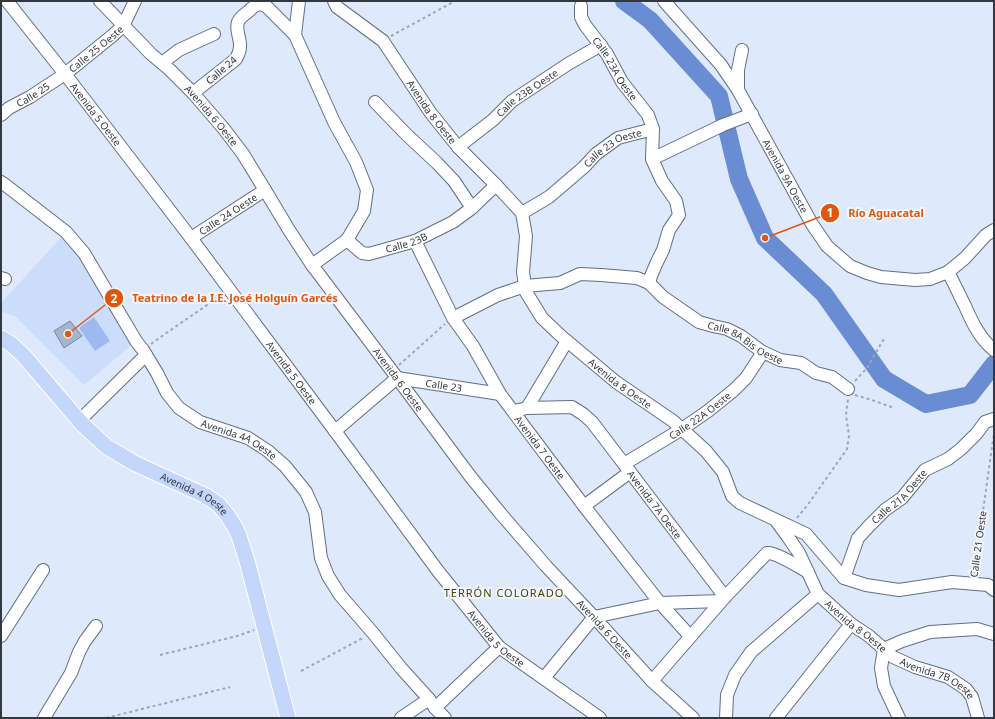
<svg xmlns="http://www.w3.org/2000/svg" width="995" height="719" font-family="'Noto Sans',sans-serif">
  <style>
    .built { fill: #ccdcfb }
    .green { fill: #9db9f0 }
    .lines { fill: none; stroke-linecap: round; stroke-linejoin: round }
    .river { stroke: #698cd2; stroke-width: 18 }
    .building { fill: #a7b4cb; stroke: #7b869c }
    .minor-casing { stroke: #636e83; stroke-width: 14 }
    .major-casing { stroke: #fff; stroke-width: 17 }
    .path { stroke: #9da6b5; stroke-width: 2; stroke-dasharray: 3 3; stroke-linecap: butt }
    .minor { stroke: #fff; stroke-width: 12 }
    .major { stroke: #c4d6f9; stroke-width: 15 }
    .labels { text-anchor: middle; stroke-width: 4; stroke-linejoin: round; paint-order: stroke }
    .street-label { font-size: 10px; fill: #323740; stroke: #f3f6fb }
    .neighbourhood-label { font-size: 11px; letter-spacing: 1px; fill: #444709; stroke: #f3f6fb }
    .leader { fill: none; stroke: #df570f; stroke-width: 1.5 }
    .callout-dot { fill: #df570f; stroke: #f3f6fb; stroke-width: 1.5 }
    .mark-label { font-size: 12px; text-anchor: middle; font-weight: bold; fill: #fff }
    .callout-label { font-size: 11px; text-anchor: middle; font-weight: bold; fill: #df570f; stroke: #f3f6fb; stroke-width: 4; stroke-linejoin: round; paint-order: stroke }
  </style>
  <rect width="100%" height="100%" fill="#dfe9fc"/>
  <path class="built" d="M66 232 136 341 84 385 16 317 1 311V303Z"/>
  <path class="green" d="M94 317 110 341 95 351 79 328Z"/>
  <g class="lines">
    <path class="river" d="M624 1 650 20 719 96 739 179 765 238 824 294 884 379 926 404 970 395 994 364"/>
  </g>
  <path class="building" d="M70 321 82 336 64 348 54 331Z"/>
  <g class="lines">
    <g class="minor-casing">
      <g id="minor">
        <path id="s1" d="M7 1 65 74 191 238 335 431 438 571 499 647 600 718"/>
        <path id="s2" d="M100 1 151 54 170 70 193 93 224 129 243 154 265 190 289 230 312 265 392 371 470 476 501 514 546 566 594 617 652 681 693 718"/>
        <path d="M299 1 295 35 334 122 356 162 367 190 364 211 347 240"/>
        <path id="s3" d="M334 1 337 7 383 41 430 112 458 147 496 185 522 213 526 236 523 272 526 292 542 318 561 336 616 382 673 421 706 451 723 472 732 496 740 503 806 534 844 578 866 585 899 590 952 582 988 585 994 590"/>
        <path id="s4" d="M664 1 721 65 738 90 812 224 827 246 850 266 867 273 881 277 915 280 930 279 948 272 965 258 986 235 994 230"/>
        <path id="s5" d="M581 6V17L585 25 607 54 622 82 648 115 653 129"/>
        <path d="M162 63 179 50 214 34"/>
        <path d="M738 90V70L742 50"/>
        <path d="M193 93 236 59C246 42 234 34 238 22 240 17 245 14 249 11 254 6 255 5 262 4L267 7 295 35"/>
        <path d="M375 102 406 134 437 163 454 181 472 208"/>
        <path id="s6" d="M1 115 9 108 30 97 65 74 112 36 123 26 135 1"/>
        <path id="s7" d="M458 147 493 120 512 101 568 64 601 45"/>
        <path id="s8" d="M1 182 8 187 66 232 84 253 136 341 143 350 157 373 167 393 179 408 200 422 248 438 268 451 285 466 306 492 315 512 321 558 328 576 340 595 373 633 401 668 429 699 435 708 445 718"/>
        <path id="s9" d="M522 213 549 197 584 167 596 154 618 138 653 129 652 159 723 125 752 114"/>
        <path id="s10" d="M191 238 265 190"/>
        <path id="s11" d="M415 241 453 318 473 346 500 394 584 506 660 603 690 636"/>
        <path id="s12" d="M312 265 347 240 362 253 369 254 415 241 453 222 472 208 496 185"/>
        <path d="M948 272C954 283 959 294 965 306 972 322 980 339 994 350"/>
        <path d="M1 278 5 279"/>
        <path d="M649 283 651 276 657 262 663 250 669 230 679 215 676 201 662 181 652 159"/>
        <path id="s13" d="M453 318 498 295 525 286 560 283 580 274 601 275 637 278 649 283 663 297 699 322 713 326 727 329 741 336 761 351 780 360 801 363 816 373 832 377 848 389"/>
        <path d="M527 408 567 341"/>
        <path id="s14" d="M514 411 527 408 572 407 583 414 592 422 624 464 725 597"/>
        <path d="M79 421 146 355"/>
        <path id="s15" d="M335 431 397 378 500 394"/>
        <path id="s16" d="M624 464 682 429 708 411 734 390 746 378 763 352"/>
        <path d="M584 506 630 472"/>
        <path id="s17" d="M777 522 788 537 799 553 818 594 851 624 869 636 893 657 915 667 948 677 966 689 972 697 978 718"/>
        <path id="s18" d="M844 578 858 538 870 525 885 510 902 498 925 470 948 459 961 449 977 433 985 422 994 419"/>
        <path d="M1 636 43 570"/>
        <path d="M884 649 902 641 930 632 977 629 994 634"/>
        <path d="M884 649 881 668 884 686 899 718"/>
        <path d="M544 678 594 617 660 603 721 601"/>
        <path d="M652 681 725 597 767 553C776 552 799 567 808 572"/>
        <path d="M435 708 499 647"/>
        <path d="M44 718 71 673 79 652 85 641 96 626"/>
        <path d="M401 718 429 699"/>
        <path d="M726 718 727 695 735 675 751 652 818 594"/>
        <path d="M776 718 851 624"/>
      </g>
    </g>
    <g class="major-casing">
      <g id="major">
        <path id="s19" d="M1 338 11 344 24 356 82 424 107 447 134 463 206 496 219 505 228 516 236 529 239 536 247 561 288 718"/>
      </g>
    </g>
    <path class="path" d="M391 36 455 1
      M151 344C174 327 198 312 221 295
      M399 365 445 324
      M855 381 867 368 885 337
      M855 395 872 400 894 408
      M797 518 809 503 847 449 849 436 846 415 848 399
      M974 575 994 433
      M160 655 237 636 254 630
      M301 671 363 638
      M106 718 230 687"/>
    <use href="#minor" class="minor"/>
    <use href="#major" class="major"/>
  </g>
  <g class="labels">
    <g class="street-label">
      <text dy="4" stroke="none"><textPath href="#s6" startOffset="116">Calle 25 Oeste</textPath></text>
      <text dy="4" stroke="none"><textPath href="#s5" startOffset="73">Calle 23A Oeste</textPath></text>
      <text transform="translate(221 70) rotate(-41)" y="4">Calle 24</text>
      <text dy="4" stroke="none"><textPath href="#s6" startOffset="38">Calle 25</textPath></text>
      <text dy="4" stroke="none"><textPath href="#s7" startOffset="88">Calle 23B Oeste</textPath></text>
      <text dy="4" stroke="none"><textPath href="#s3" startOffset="150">Avenida 8 Oeste</textPath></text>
      <text dy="4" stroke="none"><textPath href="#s1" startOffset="144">Avenida 5 Oeste</textPath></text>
      <text dy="4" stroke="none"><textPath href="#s2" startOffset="160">Avenida 6 Oeste</textPath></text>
      <text dy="4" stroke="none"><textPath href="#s9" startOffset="113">Calle 23 Oeste</textPath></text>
      <text dy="4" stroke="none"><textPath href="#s4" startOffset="214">Avenida 9A Oeste</textPath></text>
      <text dy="4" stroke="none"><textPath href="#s10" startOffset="44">Calle 24 Oeste</textPath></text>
      <text dy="4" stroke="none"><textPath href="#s12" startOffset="109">Calle 23B</textPath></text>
      <text dy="4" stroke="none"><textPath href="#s13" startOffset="321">Calle 8A Bis Oeste</textPath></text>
      <text dy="4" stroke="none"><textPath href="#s1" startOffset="468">Avenida 5 Oeste</textPath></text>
      <text dy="4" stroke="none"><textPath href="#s2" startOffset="484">Avenida 6 Oeste</textPath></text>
      <text dy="4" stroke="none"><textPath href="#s3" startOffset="498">Avenida 8 Oeste</textPath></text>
      <text dy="4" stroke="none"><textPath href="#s15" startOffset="129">Calle 23</textPath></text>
      <text dy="4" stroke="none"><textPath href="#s16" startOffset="90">Calle 22A Oeste</textPath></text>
      <text dy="4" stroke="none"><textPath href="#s8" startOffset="360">Avenida 4A Oeste</textPath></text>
      <text dy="4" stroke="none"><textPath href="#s11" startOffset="242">Avenida 7 Oeste</textPath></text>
      <text dy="4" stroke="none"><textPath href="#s19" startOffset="252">Avenida 4 Oeste</textPath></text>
      <text dy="4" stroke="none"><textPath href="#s18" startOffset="101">Calle 21A Oeste</textPath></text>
      <text dy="4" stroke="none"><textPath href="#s14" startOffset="187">Avenida 7A Oeste</textPath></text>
      <text transform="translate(978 544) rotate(-82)" y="4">Calle 21 Oeste</text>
      <text dy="4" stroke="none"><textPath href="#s17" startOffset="133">Avenida 8 Oeste</textPath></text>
      <text dy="4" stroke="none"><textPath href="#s2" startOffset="808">Avenida 6 Oeste</textPath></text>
      <text dy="4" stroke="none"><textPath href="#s1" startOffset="804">Avenida 5 Oeste</textPath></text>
      <text dy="4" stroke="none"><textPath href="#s17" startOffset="231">Avenida 7B Oeste</textPath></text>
    </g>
    <g class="neighbourhood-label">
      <text x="504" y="597">TERRÓN COLORADO</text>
    </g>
  </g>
  <path class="leader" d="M765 238L830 213M68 334L114 298"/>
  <g class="callout-dot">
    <circle cx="765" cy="238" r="4"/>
    <circle cx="68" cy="334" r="4"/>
    <circle cx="830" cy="213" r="10"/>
    <circle cx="114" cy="298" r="10"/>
  </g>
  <g class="mark-label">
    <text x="830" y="217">1</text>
    <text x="114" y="303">2</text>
  </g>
  <g class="callout-label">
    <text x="886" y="217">Río Aguacatal</text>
    <text x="235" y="302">Teatrino de la I.E. José Holguín Garcés</text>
  </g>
  <rect width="995" height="719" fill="none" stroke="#323740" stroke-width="4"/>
</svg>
